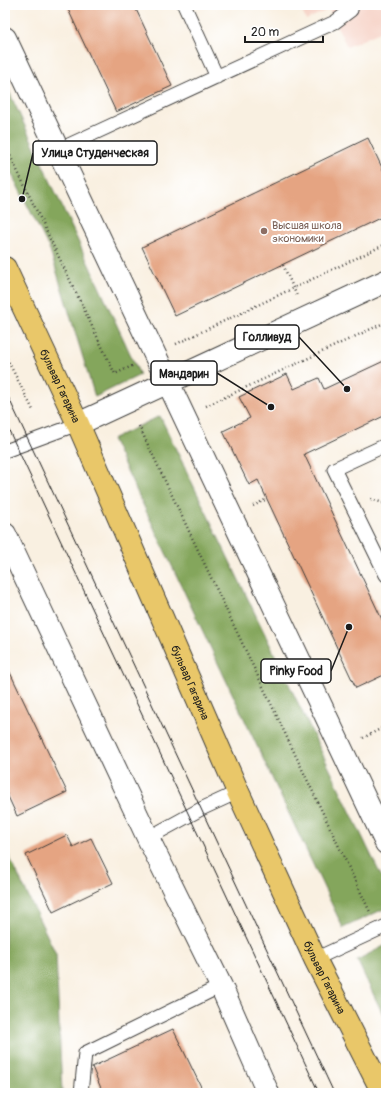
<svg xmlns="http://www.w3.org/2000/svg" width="391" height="1098" font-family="Pangolin,sans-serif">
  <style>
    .built { fill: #f6d1c5 }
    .forest { fill: #84a65c; stroke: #50613c }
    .building { fill: #e5a482 }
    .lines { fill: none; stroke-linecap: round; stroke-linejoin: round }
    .service-casing { stroke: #3d3c3a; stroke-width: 15 }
    .minor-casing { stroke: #3d3c3a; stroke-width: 24 }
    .primary-casing { stroke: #3d3c3a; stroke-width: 24 }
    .path { stroke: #3d3c3a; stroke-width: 2.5; stroke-dasharray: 1 3; stroke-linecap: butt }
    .service { stroke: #fff; stroke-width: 13 }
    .minor { stroke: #fff; stroke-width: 22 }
    .primary { stroke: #e9c769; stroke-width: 22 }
    .tram { stroke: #1c1c1c; stroke-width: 1 }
    .education-dot { fill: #8d6e63; stroke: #fff; stroke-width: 1.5 }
    .labels { text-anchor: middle; stroke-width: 4; stroke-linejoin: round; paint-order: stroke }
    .education-label { font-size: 11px; fill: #785e54; stroke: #fff; text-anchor: start }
    .street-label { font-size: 11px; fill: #1c1c1c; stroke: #fff }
    .leader { fill: none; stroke: #1c1c1c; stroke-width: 1.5 }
    .callout-dot { fill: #1c1c1c; stroke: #fff; stroke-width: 1.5 }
    .callout { fill: #fff; stroke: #1c1c1c; stroke-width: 1.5 }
    .callout-label { font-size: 12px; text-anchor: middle; font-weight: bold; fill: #1c1c1c }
  </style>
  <rect width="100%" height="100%" fill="#fff"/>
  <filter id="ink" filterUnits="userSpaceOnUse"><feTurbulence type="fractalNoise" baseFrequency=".025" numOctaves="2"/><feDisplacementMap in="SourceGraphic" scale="8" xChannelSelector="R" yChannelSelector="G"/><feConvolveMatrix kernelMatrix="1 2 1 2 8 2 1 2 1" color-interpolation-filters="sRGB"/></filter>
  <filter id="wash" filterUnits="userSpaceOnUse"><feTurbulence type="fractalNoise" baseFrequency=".012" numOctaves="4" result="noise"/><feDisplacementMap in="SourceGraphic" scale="16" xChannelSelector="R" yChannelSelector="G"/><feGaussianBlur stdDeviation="0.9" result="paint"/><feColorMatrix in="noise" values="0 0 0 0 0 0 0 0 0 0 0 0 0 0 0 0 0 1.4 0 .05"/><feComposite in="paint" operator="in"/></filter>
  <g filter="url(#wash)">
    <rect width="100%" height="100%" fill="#f9f0e1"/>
    <path class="built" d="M299 5H386V29L347 47 329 9 306 20Z"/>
    <path class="forest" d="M5 83 140 375 95 397 50 250 5 161Z
      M160 416 386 886V908L343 928 112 439Z
      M5 848 56 954 62 1093H5Z
      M386 945V1021L357 960Z"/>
    <g id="blocks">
      <path class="building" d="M66 5H134L172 86 116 112Z
        M368 138 386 176V215L175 316 142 247Z
        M386 360V415L304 454 386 628V674L356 688 258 480 249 485 223 431 250 418 239 397 287 374 294 389 319 378 324 389Z
        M5 662 67 792 17 816 5 790Z
        M67 835 73 847 91 838 113 883 53 912 26 855Z
        M173 1029 204 1093H103L92 1067Z"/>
    </g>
  </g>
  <g filter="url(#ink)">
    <use href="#blocks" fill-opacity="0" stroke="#3d3c3a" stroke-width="1"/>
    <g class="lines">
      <g class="service-casing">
        <path id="service" d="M184 5 217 77
          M58 150 335 22 351 10 352 5
          M386 445 334 469 386 575
          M5 451 78 424
          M148 838 201 809 238 792
          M315 959 386 926
          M81 1093 85 1053 221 986"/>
      </g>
      <g class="minor-casing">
        <path id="minor" d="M5 38 386 843
          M78 424 386 281
          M5 534 148 838 221 986 268 1093"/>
      </g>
      <g class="primary-casing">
        <g id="primary">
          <path id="s1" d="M5 268 78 424 238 792 315 959 383 1093"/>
        </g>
      </g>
      <path class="path" d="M5 145 115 374 134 365
        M283 265 297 296
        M176 344 386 244
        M5 355 34 412
        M206 406 386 322
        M139 426 370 912
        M371 499 386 504
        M253 506 267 499
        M363 738 386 726"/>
      <use href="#service" class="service"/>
      <use href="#minor" class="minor"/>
      <use href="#primary" class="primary"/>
      <path class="tram" d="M5 390 334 1093
        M5 422 319 1093"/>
    </g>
  </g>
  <circle class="education-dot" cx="264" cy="231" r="4"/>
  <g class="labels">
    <g class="education-label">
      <text x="272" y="229">Высшая школа<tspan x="272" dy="13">экономики</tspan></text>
    </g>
    <g class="street-label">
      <text dy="4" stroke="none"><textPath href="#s1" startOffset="130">бульвар Гагарина</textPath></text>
      <text dy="4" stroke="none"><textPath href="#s1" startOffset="454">бульвар Гагарина</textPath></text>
      <text dy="4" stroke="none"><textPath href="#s1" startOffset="778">бульвар Гагарина</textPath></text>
    </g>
  </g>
  <path class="leader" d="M22 199L33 153M347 389L299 337M271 407L217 373M349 627L331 671"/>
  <g class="callout-dot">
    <circle cx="22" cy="199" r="4"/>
    <circle cx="347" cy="389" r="4"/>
    <circle cx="271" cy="407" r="4"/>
    <circle cx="349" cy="627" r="4"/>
  </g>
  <g class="callout">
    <rect x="33" y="141" width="124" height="24" rx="4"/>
    <rect x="235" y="325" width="64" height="24" rx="4"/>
    <rect x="151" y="361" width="66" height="24" rx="4"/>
    <rect x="261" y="659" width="70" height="24" rx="4"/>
  </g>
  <g class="callout-label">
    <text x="95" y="157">Улица Студенческая</text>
    <text x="267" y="341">Голливуд</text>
    <text x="184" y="378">Мандарин</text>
    <text x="296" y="675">Pinky Food</text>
  </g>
  <rect width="391" height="1098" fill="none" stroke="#fff" stroke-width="20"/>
  <path d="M245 36v6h78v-6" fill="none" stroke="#1c1c1c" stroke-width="2"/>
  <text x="251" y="36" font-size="12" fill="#1c1c1c" stroke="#ffffff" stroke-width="3" paint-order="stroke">20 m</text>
</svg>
